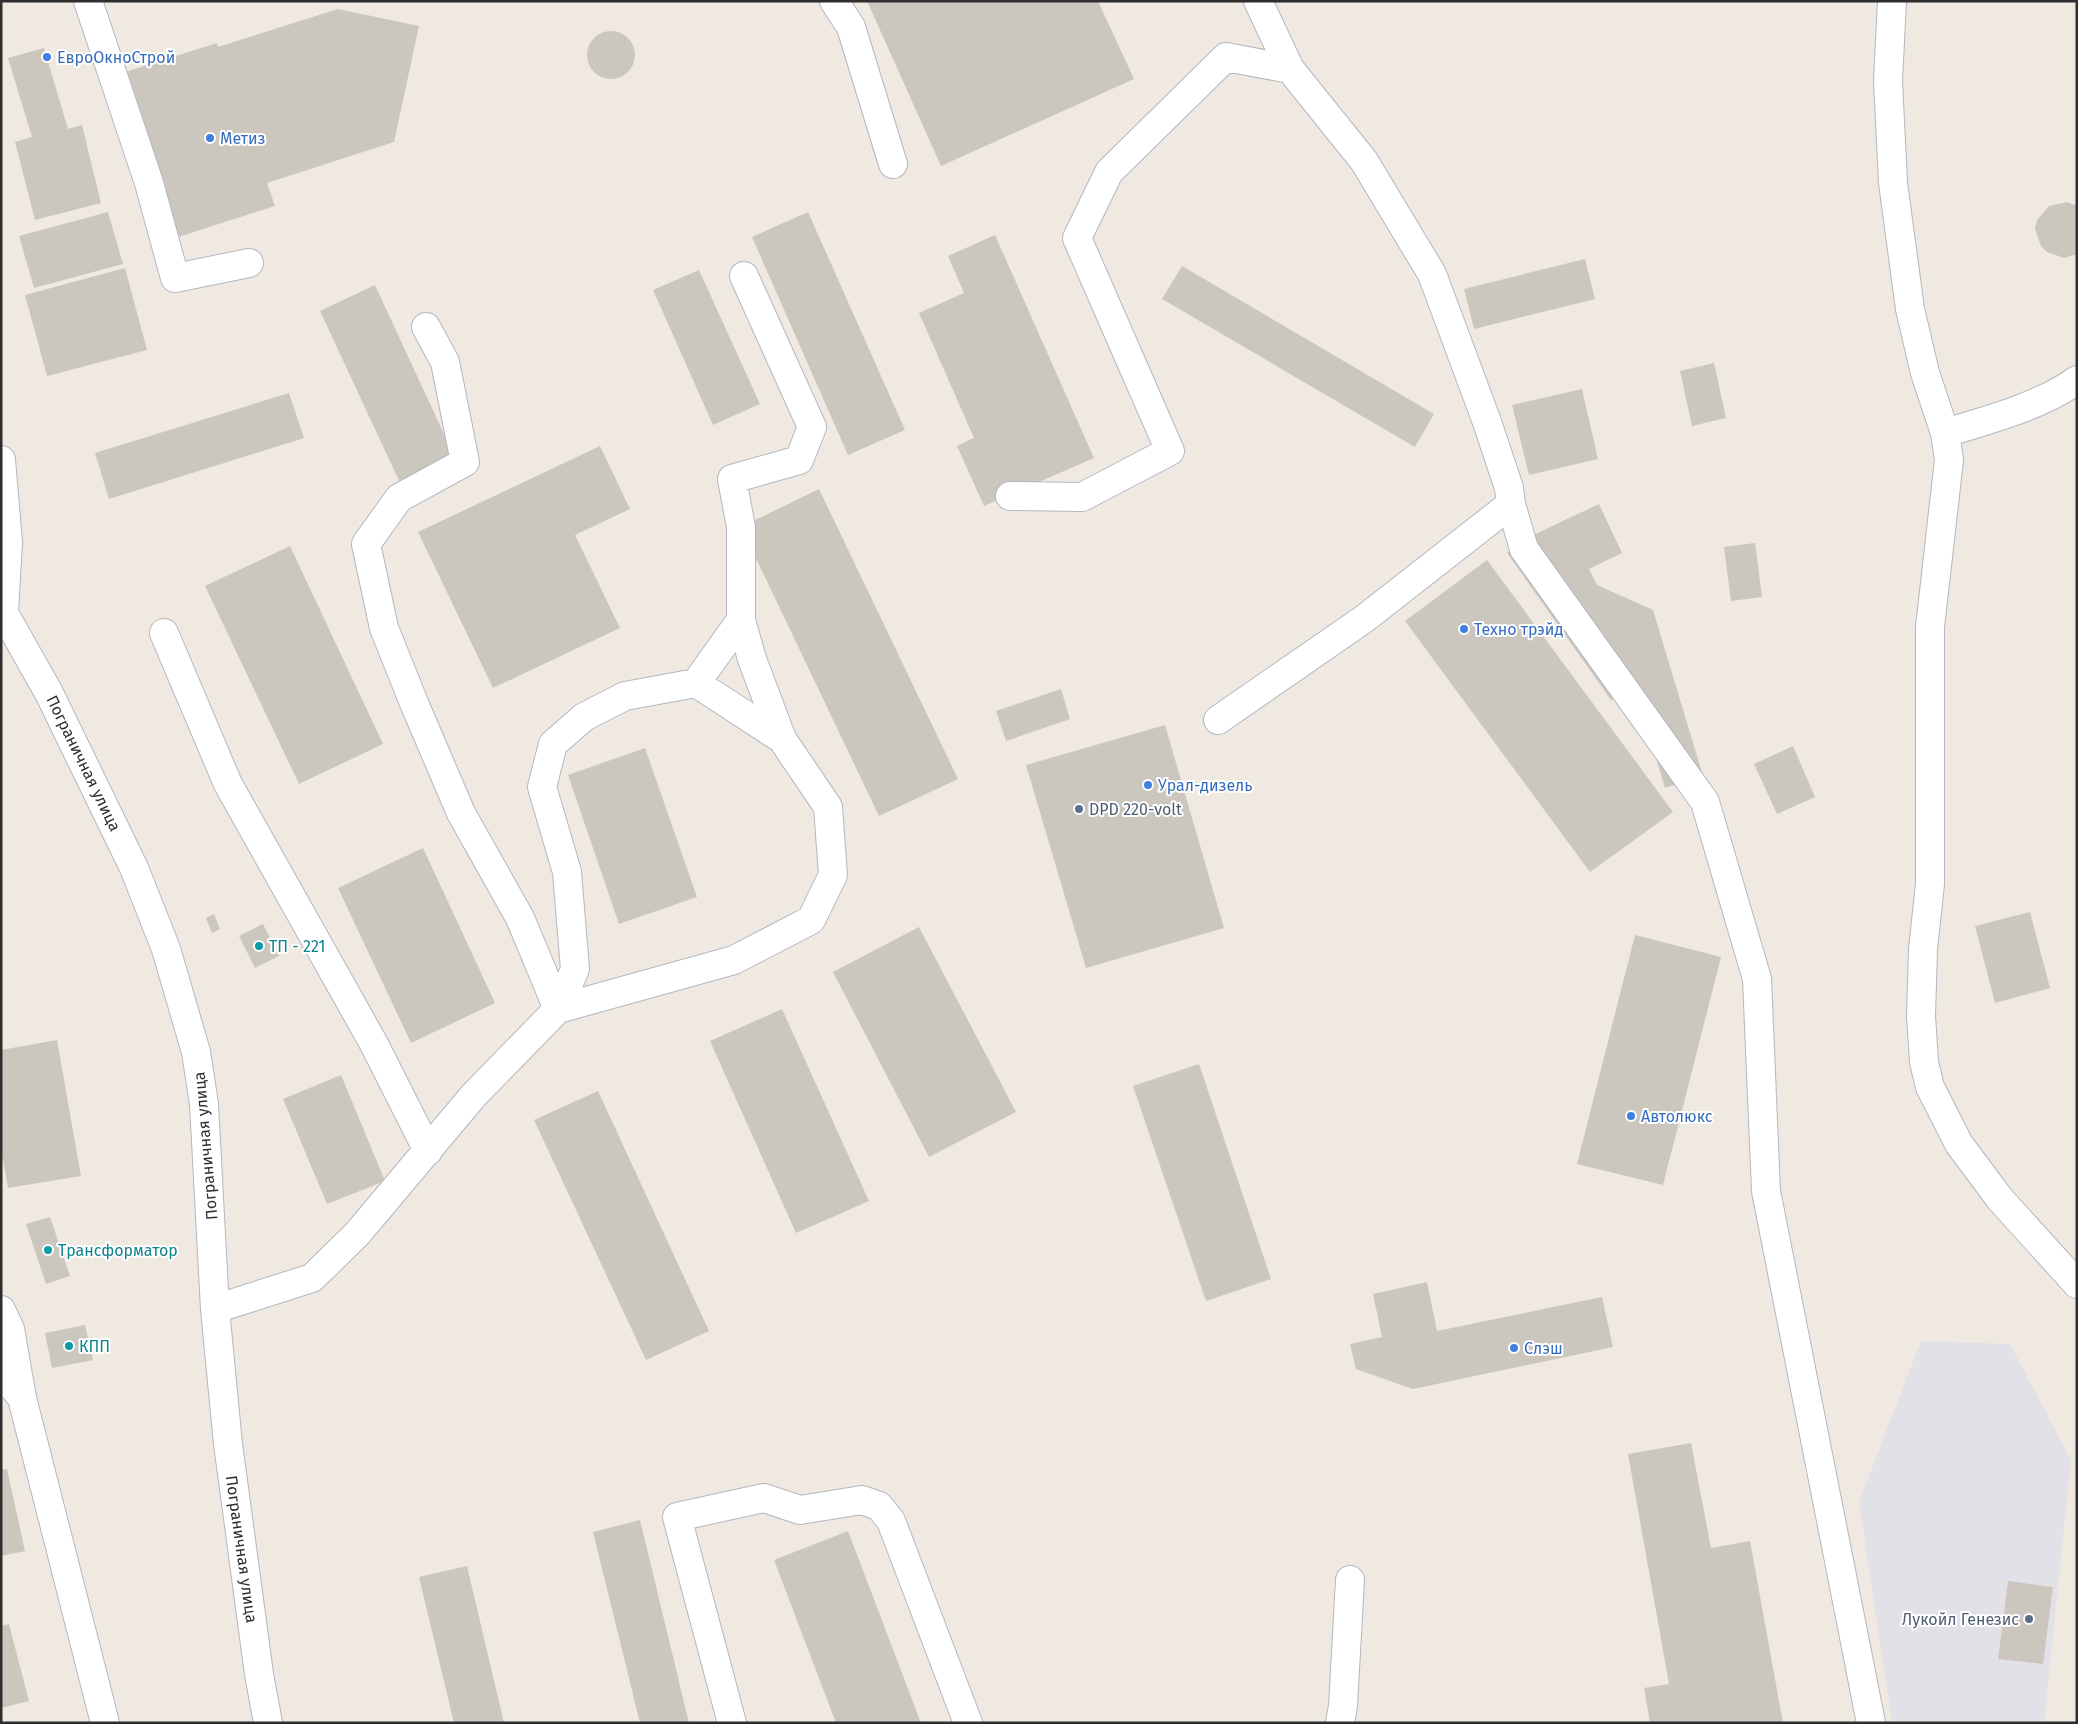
<svg xmlns="http://www.w3.org/2000/svg" width="2078" height="1724" font-family="'Fira Sans',sans-serif">
  <style>
    .industrial { fill: #e3e1e8 }
    .building { fill: #cbc7bf }
    .lines { fill: none; stroke-linecap: round; stroke-linejoin: round }
    .minor-casing { stroke: #b4b7c1; stroke-width: 30 }
    .minor { stroke: #fff; stroke-width: 28 }
    .shop-dot { fill: #3f7fe0; stroke: #fff; stroke-width: 2 }
    .service-dot { fill: #5c6f8a; stroke: #fff; stroke-width: 2 }
    .culture-dot { fill: #0f9aa8; stroke: #fff; stroke-width: 2 }
    .labels { text-anchor: middle; stroke-width: 4; stroke-linejoin: round; paint-order: stroke }
    .shop-label { font-size: 16px; fill: #366cbe; stroke: #fff; text-anchor: start }
    .street-label { font-size: 16px; fill: #2e2e2e; stroke: #fff }
    .service-label { font-size: 16px; fill: #4e5e75; stroke: #fff; text-anchor: start }
    .culture-label { font-size: 16px; fill: #0d838f; stroke: #fff; text-anchor: start }
  </style>
  <rect width="100%" height="100%" fill="#efe9e1"/>
  <path class="industrial" d="M1921 1341 2010 1344 2071 1460 2044 1723H1892L1859 1502Z"/>
  <path class="building" d="M867 1H1098L1134 79 941 166Z
    M338 9 419 26 394 142 267 183 275 206 175 238 122 73 217 43 218 47Z
    M587 55a24 24 0 1 1 48 0a24 24 0 1 1-48 0Z
    M44 48 68 129 82 125 101 203 35 220 15 142 32 137 8 58Z
    M2067 202 2077 206V254L2064 258 2047 252 2041 246 2035 229 2037 220 2049 206Z
    M108 212 123 264 34 288 19 236Z
    M808 212 905 430 848 455 752 237Z
    M995 235 1094 458 984 506 957 446 974 438 919 313 964 293 948 256Z
    M1585 259 1595 299 1474 329 1464 289Z
    M1182 266 1434 414 1415 447 1162 299Z
    M125 268 147 350 47 376 25 295Z
    M699 270 760 404 713 425 653 290Z
    M375 285 456 460 401 485 320 311Z
    M1714 363 1726 418 1692 426 1680 371Z
    M1582 389 1598 459 1529 475 1512 405Z
    M289 393 304 438 109 499 95 453Z
    M600 446 630 509 575 535 620 628 493 688 418 532Z
    M819 489 958 779 879 816 741 527Z
    M1599 504 1622 553 1589 569 1597 585 1653 610 1703 776 1665 788 1637 693 1611 700 1507 553 1529 537Z
    M1755 543 1762 597 1731 601 1724 547Z
    M290 546 383 744 299 784 205 586Z
    M1487 560 1673 812 1590 872 1405 621Z
    M1061 689 1070 719 1006 741 996 711Z
    M1165 725 1224 928 1086 968 1026 765Z
    M1793 746 1815 797 1777 814 1754 764Z
    M645 748 697 897 619 924 568 775Z
    M423 848 495 1003 411 1043 338 888Z
    M2030 912 2050 988 1995 1003 1975 926Z
    M214 914 220 929 212 933 206 918Z
    M263 924 279 956 255 968 239 936Z
    M919 927 1016 1112 929 1157 833 972Z
    M1635 935 1721 957 1663 1185 1577 1164Z
    M782 1009 869 1201 796 1233 710 1041Z
    M57 1040 81 1176 8 1188 1 1148V1050Z
    M1199 1064 1271 1279 1206 1301 1133 1086Z
    M341 1075 385 1181 327 1204 283 1099Z
    M598 1091 709 1331 646 1360 534 1120Z
    M50 1217 70 1276 46 1284 26 1224Z
    M1427 1282 1437 1331 1602 1297 1613 1347 1413 1389 1356 1369 1350 1344 1382 1337 1373 1294Z
    M85 1325 93 1360 52 1368 45 1333Z
    M1691 1443 1711 1548 1750 1541 1783 1723H1650L1644 1688 1669 1684 1628 1454Z
    M7 1469 25 1551 1 1556V1470Z
    M640 1520 689 1723H640L593 1532Z
    M848 1531 921 1723H836L774 1560Z
    M467 1566 504 1723H454L419 1577Z
    M2008 1581 2053 1587 2043 1664 1998 1659Z
    M9 1624 29 1701 1 1708V1626Z"/>
  <g class="lines">
    <g class="minor-casing">
      <path id="minor" d="M88 1 149 183 175 278 249 263
        M834 1 851 27 893 164
        M1258 1 1290 69
        M1892 1 1888 81 1893 183 1910 309 1925 373 1945 433 1949 460 1930 627V884L1923 949 1921 1016 1924 1062 1930 1087 1959 1144 2000 1199 2077 1284
        M426 327 445 362 465 462 399 498 366 544 384 628 414 703 461 813 520 918 558 1009
        M1945 433C1988 420 2041 406 2077 380
        M1 460 8 542 4 612
        M1010 496 1082 497 1170 451 1077 238 1109 172 1226 57 1290 69 1364 161 1432 274 1487 422 1509 488 1511 504 1524 549 1705 802 1757 979 1766 1191 1871 1723
        M1 608 49 693 134 868 166 949 196 1052 204 1104 215 1309 228 1444 259 1674 268 1723
        M164 633 228 784 374 1044 428 1151
        M696 683 741 620
        M1218 720 1364 619 1511 504
        M558 1009 575 969 567 872 542 787 553 744 584 717 625 696 696 683 782 739
        M215 1309 312 1278 357 1234 474 1095 558 1009 734 960 811 920 833 875 828 807 782 739 752 659 741 620V527L732 479 799 460 812 427 744 276
        M1 1310 10 1329 22 1398
        M1 1379 13 1387 22 1398 105 1723
        M732 1723 677 1517 764 1498 800 1510 862 1500 879 1506 891 1521 968 1723
        M1340 1723 1343 1706 1350 1580"/>
    </g>
    <use href="#minor" class="minor"/>
  </g>
  <g class="shop-dot">
    <circle cx="47" cy="57" r="5"/>
    <circle cx="210" cy="138" r="5"/>
    <circle cx="1464" cy="629" r="5"/>
    <circle cx="1148" cy="785" r="5"/>
    <circle cx="1631" cy="1116" r="5"/>
    <circle cx="1514" cy="1348" r="5"/>
  </g>
  <g class="service-dot">
    <circle cx="1079" cy="809" r="5"/>
    <circle cx="2029" cy="1619" r="5"/>
  </g>
  <g class="culture-dot">
    <circle cx="259" cy="946" r="5"/>
    <circle cx="48" cy="1250" r="5"/>
    <circle cx="69" cy="1346" r="5"/>
  </g>
  <g class="labels">
    <g class="shop-label">
      <text x="57" y="63">ЕвроОкноСтрой</text>
      <text x="220" y="144">Метиз</text>
      <text x="1474" y="635">Техно трэйд</text>
      <text x="1158" y="791">Урал-дизель</text>
      <text x="1641" y="1122">Автолюкс</text>
      <text x="1524" y="1354">Слэш</text>
    </g>
    <g class="street-label">
      <text transform="translate(84 763) rotate(64)" y="6">Пограничная улица</text>
      <text transform="translate(205 1146) rotate(-95)" y="6">Пограничная улица</text>
      <text transform="translate(242 1549) rotate(82)" y="6">Пограничная улица</text>
    </g>
    <g class="service-label">
      <text x="1089" y="815">DPD 220-volt</text>
      <text x="2019" y="1625" text-anchor="end">Лукойл Генезис</text>
    </g>
    <g class="culture-label">
      <text x="269" y="952">ТП - 221</text>
      <text x="58" y="1256">Трансформатор</text>
      <text x="79" y="1352">КПП</text>
    </g>
  </g>
  <rect width="2078" height="1724" fill="none" stroke="#2e2e2e" stroke-width="5"/>
</svg>
